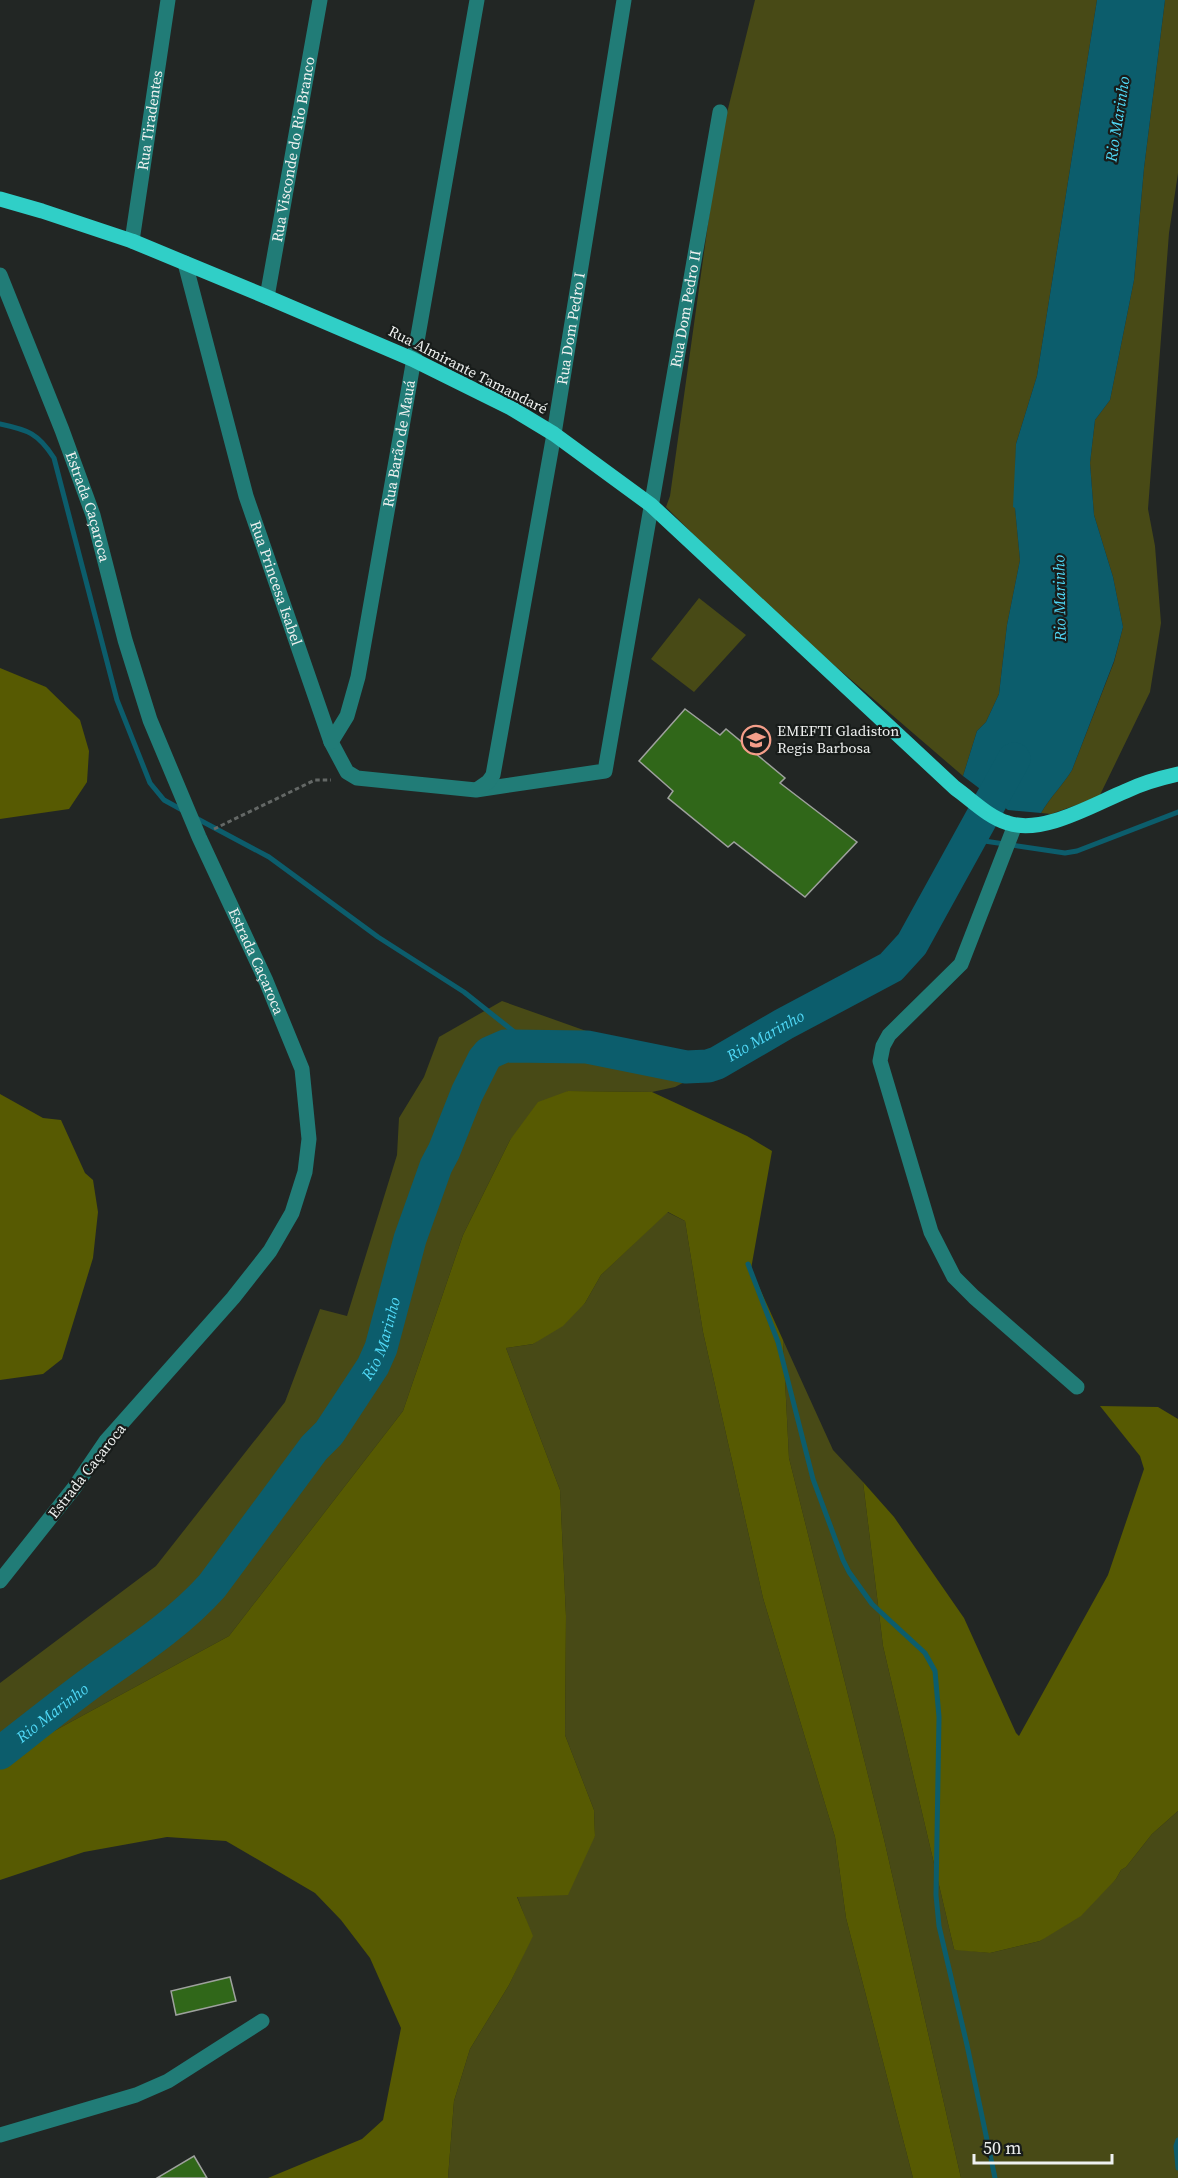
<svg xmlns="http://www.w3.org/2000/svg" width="1178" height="2178" font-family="'Source Serif 4',serif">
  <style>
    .green { fill: #484a16 }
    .forest { fill: #575a02 }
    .water { fill: #0c5d6c }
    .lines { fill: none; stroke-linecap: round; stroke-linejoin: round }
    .stream { stroke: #0c5d6c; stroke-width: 5 }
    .river { stroke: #0c5d6c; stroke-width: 33 }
    .building { fill: #306719; stroke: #9ea19d; stroke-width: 1.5 }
    .path { stroke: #646866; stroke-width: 3; stroke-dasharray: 4.5 3; stroke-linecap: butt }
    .minor { stroke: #217c77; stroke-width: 15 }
    .major { stroke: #30cfc7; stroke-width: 15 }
    .labels { text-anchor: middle; stroke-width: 4.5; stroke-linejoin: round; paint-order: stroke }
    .street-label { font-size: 15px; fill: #eef0ef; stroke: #181c1a }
    .poi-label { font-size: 15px; fill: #eef0ef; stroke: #181c1a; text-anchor: start }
    .water-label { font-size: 16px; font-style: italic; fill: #50d9f7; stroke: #181c1a }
  </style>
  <rect width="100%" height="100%" fill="#222624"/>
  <path class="green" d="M755 0H1097L1037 376 1016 444 1015 507 1020 560 1007 625 999 694 986 722 977 731 963 776 763 604 666 507 670 496 719 145Z
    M1165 0H1178V173L1169 233 1148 509 1155 546 1161 623 1150 692 1099 797 1051 814 1041 813C1050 797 1063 785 1072 770L1114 662 1123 627 1113 577 1094 515 1090 463 1095 420 1110 400 1134 280 1144 168Z
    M699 598 746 635 694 692 651 659Z
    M502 1001 648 1053 717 1065 675 1087 652 1092 568 1091 510 1140 463 1235 403 1411 229 1636 56 1730 0 1756V1683L156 1566 285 1402 320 1309 347 1316 397 1155 399 1118 424 1077 439 1037Z
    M667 1212 685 1221 703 1332 763 1598 835 1837 846 1918 913 2178H448L454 2101 470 2049 509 1985 532 1936 517 1896 595 1836 594 1810 565 1735 566 1616 560 1490 506 1348 533 1344 585 1303 601 1275Z
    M783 1340 833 1450 863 1482 883 1646 954 1949 990 1953 1040 1941 1116 1879 1121 1870 1126 1867 1152 1834 1178 1811V2178H961L884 1839 789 1458Z"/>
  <path class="forest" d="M0 668 46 687 80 720 89 751 87 782 69 809 0 819Z
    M568 1091 652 1092 747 1136 772 1151 751 1269 783 1340 789 1458 884 1839 961 2178H913L846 1918 835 1837 763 1598 703 1332 685 1221 668 1212 601 1275 585 1303 563 1326 533 1344 506 1348 560 1490 566 1616 565 1735 594 1810 595 1836 568 1895 517 1897 533 1936 509 1985 470 2049 454 2101 448 2178H268L362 2139 383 2120 401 2028 370 1958 341 1920 315 1893 226 1841 167 1837 84 1852 0 1880V1756L56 1730 229 1636 403 1411 463 1235 510 1140 538 1102Z
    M0 1094 43 1118 61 1120 85 1173 93 1180 98 1212 93 1258 62 1359 43 1374 0 1380Z
    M1100 1406 1158 1407 1178 1419V1811L1152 1834 1126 1867 1121 1870 1116 1879 1081 1916 1040 1941 990 1953 956 1950 954 1949 883 1646 863 1482 894 1517 964 1618 1016 1733 1019 1736 1108 1575 1144 1469 1140 1456Z"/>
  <path class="water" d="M1097 0H1165L1144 168 1134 280 1110 400 1095 420 1090 463 1094 515 1113 577 1123 627 1114 661 1072 770C1063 785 1050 797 1041 813L1008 810 963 776 977 731 986 722 999 694 1007 625 1020 560 1015 508 1013 507 1016 444 1037 376Z"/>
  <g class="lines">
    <path class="stream" d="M0 424C28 430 38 433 54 458L117 700 150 783 164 800 184 811
      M194 817 269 857 378 937 464 992 532 1046
      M971 839 1065 853 1077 851 1178 812
      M748 1264 778 1342 813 1479 843 1560 849 1572 872 1604 925 1653 935 1671 939 1717 936 1895 939 1926 967 2045 995 2178
      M1178 2140 1176 2146 1178 2168"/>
    <path class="river" id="s1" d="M0 1753C32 1728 63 1703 96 1679 136 1651 179 1623 212 1586L314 1448 329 1433 373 1366 381 1348 410 1239 436 1166 444 1151 467 1093 484 1059 489 1053 505 1046 587 1047 686 1067 708 1066 717 1063 784 1024 891 967 912 944 1014 759"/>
  </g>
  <path class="building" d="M685 709 720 735 726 729 785 778 780 783 857 842 805 897 734 842 728 847 668 798 673 791 639 761Z
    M230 1977 236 2001 176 2015 171 1991Z
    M194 2156 207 2178H157Z"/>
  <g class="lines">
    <path class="path" d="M214 829 315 780H331"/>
    <g class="minor">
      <path id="s2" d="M132 241 168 0"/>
      <path id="s3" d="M185 263 246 496 331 742 347 772 357 778 476 790 605 771 720 112"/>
      <path id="s4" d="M0 275 62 430 93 515 125 640 150 720 199 837 266 981 302 1069 309 1139 305 1172 292 1213 270 1251 233 1298 106 1441 74 1488 0 1581"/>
      <path id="s5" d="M267 297 320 0"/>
      <path id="s6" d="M331 742 347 716 358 677 477 0"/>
      <path id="s7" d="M478 789 488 782 493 775 554 434 624 0"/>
      <path d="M1015 825 961 964 889 1035 883 1046 880 1061 931 1232 954 1277 974 1297 1077 1387"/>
      <path d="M0 2135 136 2095 168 2081 262 2021"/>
    </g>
    <path class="major" d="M0 199 42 211 132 241 267 297 412 359 511 408 554 434 651 505 955 788C972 800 988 817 1008 823 1043 835 1094 804 1126 791 1142 783 1160 778 1178 774"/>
  </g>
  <defs>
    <g id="school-ring" transform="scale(1.5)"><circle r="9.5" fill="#181c1a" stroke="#f49e89" stroke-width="1.5"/><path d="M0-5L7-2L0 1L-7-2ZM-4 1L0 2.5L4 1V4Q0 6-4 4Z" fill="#f49e89"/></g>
  </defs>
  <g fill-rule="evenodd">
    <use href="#school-ring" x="756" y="740"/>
  </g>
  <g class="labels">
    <g class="street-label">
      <text dy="5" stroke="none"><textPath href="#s2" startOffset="122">Rua Tiradentes</textPath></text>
      <text dy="5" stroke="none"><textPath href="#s5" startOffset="150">Rua Visconde do Rio Branco</textPath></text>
      <text dy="5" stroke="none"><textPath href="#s3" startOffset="1266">Rua Dom Pedro II</textPath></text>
      <text dy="5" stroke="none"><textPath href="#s7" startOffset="474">Rua Dom Pedro I</textPath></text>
      <text transform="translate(468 370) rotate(27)" y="5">Rua Almirante Tamandaré</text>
      <text dy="5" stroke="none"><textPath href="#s6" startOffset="308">Rua Barão de Mauá</textPath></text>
      <text dy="5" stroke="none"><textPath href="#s4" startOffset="248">Estrada Caçaroca</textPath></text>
      <text dy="5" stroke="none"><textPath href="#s3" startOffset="333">Rua Princesa Isabel</textPath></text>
      <text dy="5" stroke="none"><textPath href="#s4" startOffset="734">Estrada Caçaroca</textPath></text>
      <text transform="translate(87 1471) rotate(-52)" y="5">Estrada Caçaroca</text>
    </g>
    <g class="poi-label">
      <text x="777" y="736">EMEFTI Gladiston<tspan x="777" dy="17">Regis Barbosa</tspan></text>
    </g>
    <g class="water-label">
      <text transform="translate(1117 119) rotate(-81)" y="6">Rio Marinho</text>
      <text transform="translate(1059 598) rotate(-91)" y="6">Rio Marinho</text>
      <text dy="6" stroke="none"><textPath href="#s1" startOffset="1166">Rio Marinho</textPath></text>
      <text dy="6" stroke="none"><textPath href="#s1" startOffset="572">Rio Marinho</textPath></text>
      <text dy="6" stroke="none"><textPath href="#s1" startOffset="66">Rio Marinho</textPath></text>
    </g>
  </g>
  <path d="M974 2154v9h138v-9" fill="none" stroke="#eef0ef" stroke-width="3"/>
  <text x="983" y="2154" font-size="18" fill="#eef0ef" stroke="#181c1a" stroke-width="4.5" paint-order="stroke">50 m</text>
</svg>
